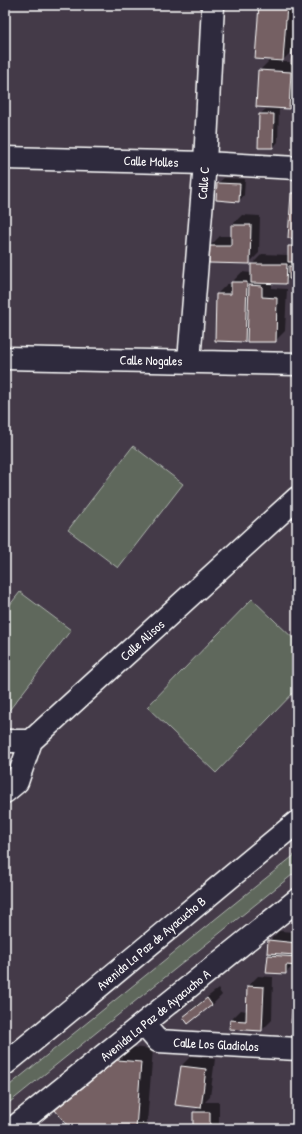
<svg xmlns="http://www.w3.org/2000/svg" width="302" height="1134" font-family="'Patrick Hand',sans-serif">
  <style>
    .green { fill: #5e685c; stroke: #aeb4ae }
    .shadow { fill: #0007; fill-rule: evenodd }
    .building { fill: #756063; stroke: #fff }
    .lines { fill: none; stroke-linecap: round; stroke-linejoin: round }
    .street-casing { stroke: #fff; stroke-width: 25 }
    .secondary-casing { stroke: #fff; stroke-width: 25 }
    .street { stroke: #2f2a3d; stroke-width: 22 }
    .secondary { stroke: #2f2a3d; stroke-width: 22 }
    .labels { text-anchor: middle; stroke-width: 4; stroke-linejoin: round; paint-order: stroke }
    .street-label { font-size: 13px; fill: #fff; stroke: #2f2a3d }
  </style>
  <rect width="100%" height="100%" fill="#443a48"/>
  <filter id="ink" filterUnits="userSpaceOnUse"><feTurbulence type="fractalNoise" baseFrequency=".025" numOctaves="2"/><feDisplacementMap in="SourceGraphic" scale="8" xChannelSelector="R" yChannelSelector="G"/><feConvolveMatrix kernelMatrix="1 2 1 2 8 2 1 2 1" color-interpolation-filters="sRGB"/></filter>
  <g filter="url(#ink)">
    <path class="green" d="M133 446 183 484 118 568 68 530Z
      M20 592 71 630 7 713 5 712V611Z
      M252 599 297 642V689L216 773 147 707Z
      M297 853V871L5 1106V1089Z"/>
    <path class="shadow" d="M260 5H297V107L296 100 288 108 259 71 271 59ZM293 50 292 62H281Z
      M266 109H279L278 142 273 147 260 114Z
      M224 178 245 179 244 195 239 201 218 183Z
      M297 188V238L292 194Z
      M242 215 260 216 259 253 249 263 210 246 220 236H232V225Z
      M295 241H297V278H290L286 283 272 282V288L287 289 285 331 275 341 248 338 245 341 216 340 217 294 227 284H232V282L242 272 252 273V264L262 254 289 255V247Z
      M279 931 297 932V965H291V968L285 973 268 955 272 952 269 941Z
      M258 976 273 977 272 1020 262 1030 231 1020 241 1010 247 1011 248 986Z
      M218 989 222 995 212 1005 184 1017 194 1007Z
      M130 1047 153 1049 147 1123 142 1129H71L56 1110 69 1097Z
      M191 1056 215 1059 210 1097 205 1102H219V1129H194V1112L200 1107 181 1066Z"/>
    <path class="building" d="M259 5H287L283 61 255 59Z
      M296 5H297V65L291 64Z
      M258 70 291 72 289 109 256 107Z
      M296 75H297V108L295 107Z
      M259 114H274L273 148H258Z
      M217 183 240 184 239 202 216 200Z
      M291 193H297V239L288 238Z
      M231 225H251L250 264 209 263V246H231Z
      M288 246H297V262H288Z
      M251 264H287L286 284 251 283Z
      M289 266H297V279H289Z
      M231 282H247L245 342 215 341 216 294H231Z
      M249 285 262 286V297L277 298 276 342H247Z
      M268 940 297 943 296 955 267 953Z
      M268 955 297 957V966L286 965V974L266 973Z
      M296 969H297V1024L291 1023Z
      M247 986 264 987 262 1031 229 1029 230 1020 246 1021Z
      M207 998 212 1005 188 1024 183 1017Z
      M117 1060 141 1062 136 1129H70L55 1110Z
      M181 1066 206 1069 201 1108 175 1105Z
      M193 1112H210V1129H193Z"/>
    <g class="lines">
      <g class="street-casing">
        <path id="street" d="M5 158 205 163 297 168
          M5 358 297 364
          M189 361 205 163 213 5
          M5 741H31
          M5 792 17 782 31 741 297 498
          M143 1024 158 1041 297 1049"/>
      </g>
      <g class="secondary-casing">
        <path id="secondary" d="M5 1064C103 984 200 902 297 822
          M12 1129 297 900"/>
      </g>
      <use href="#street" class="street"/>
      <use href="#secondary" class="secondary"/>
    </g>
  </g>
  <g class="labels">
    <g class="street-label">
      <text transform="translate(151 161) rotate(2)" y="5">Calle Molles</text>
      <text transform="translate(203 183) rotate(-86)" y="5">Calle C</text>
      <text transform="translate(151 360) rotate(1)" y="5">Calle Nogales</text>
      <text transform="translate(142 640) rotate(-42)" y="5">Calle Alisos</text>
      <text transform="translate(151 943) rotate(-40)" y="5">Avenida La Paz de Ayacucho B</text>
      <text transform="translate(155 1015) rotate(-39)" y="5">Avenida La Paz de Ayacucho A</text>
      <text transform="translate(216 1044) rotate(3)" y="5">Calle Los Gladiolos</text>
    </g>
  </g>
  <rect width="302" height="1134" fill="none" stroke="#2f2a3d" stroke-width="20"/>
  <rect x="10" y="10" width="282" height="1114" fill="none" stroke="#fff" stroke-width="1.5" filter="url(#ink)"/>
</svg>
